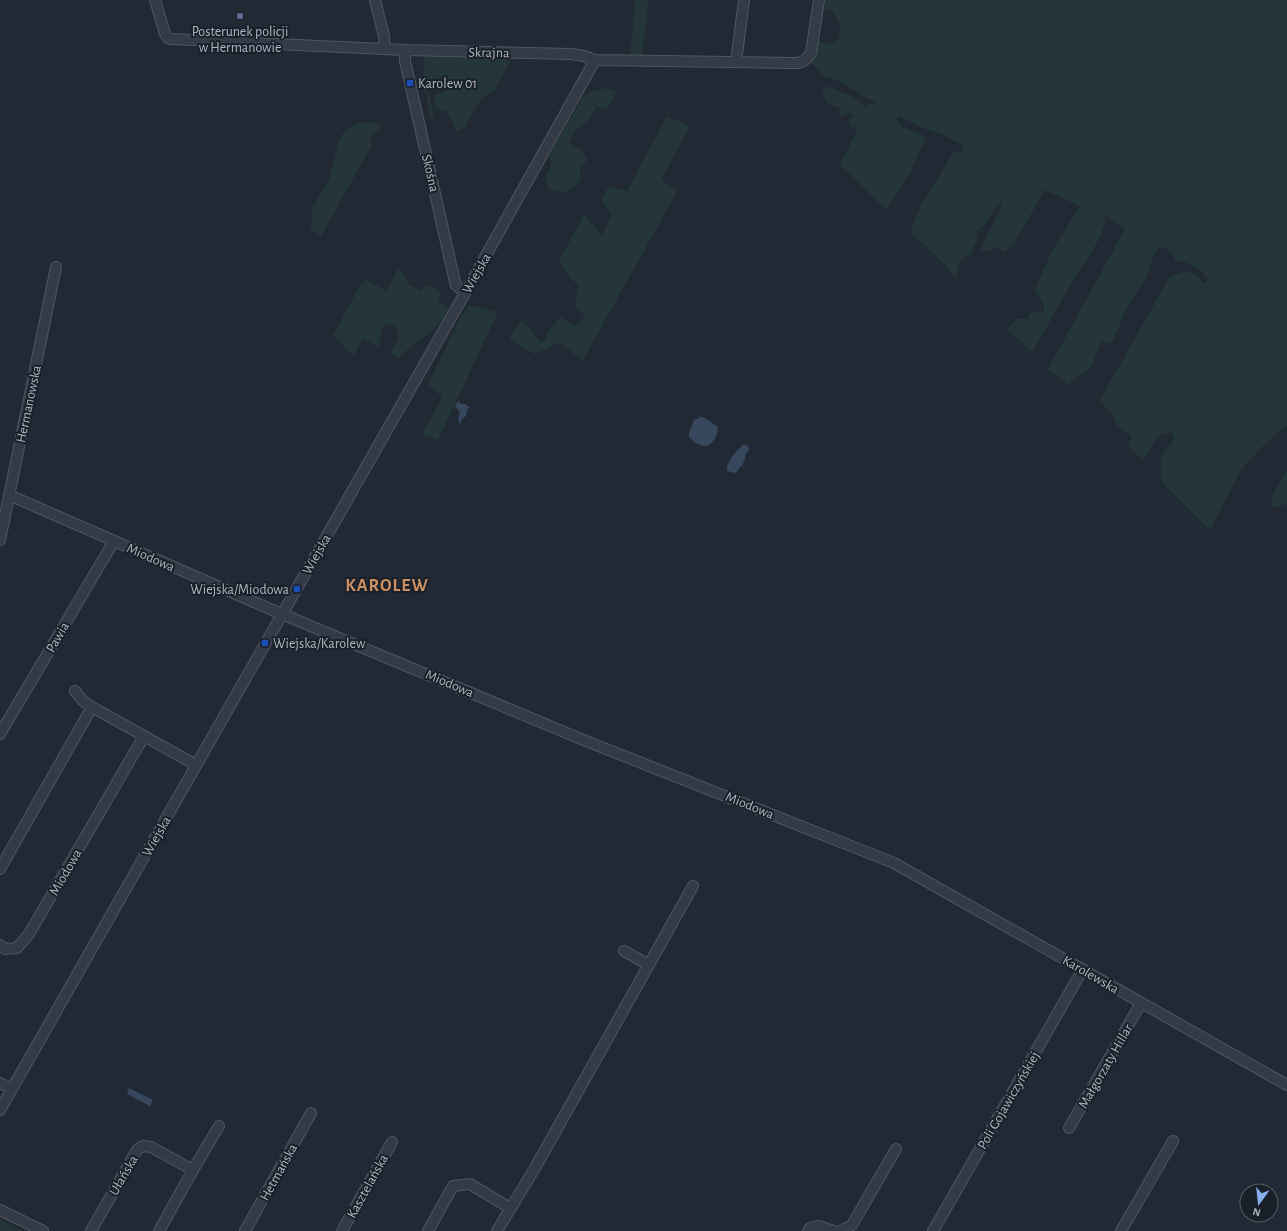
<svg xmlns="http://www.w3.org/2000/svg" width="1287" height="1231" font-family="'Alegreya Sans',sans-serif">
  <style>
    .green { fill: #243637 }
    .water { fill: #37475d }
    .lines { fill: none; stroke-linecap: round; stroke-linejoin: round }
    .minor-casing { stroke: #4f5660; stroke-width: 12 }
    .minor { stroke: #343b46; stroke-width: 10 }
    .service-dot { fill: #5c6f8a; stroke: #1a202a; stroke-width: 1.5 }
    .transit-dot { fill: #1a4fb4; stroke: #1a202a; stroke-width: 1.5 }
    .labels { text-anchor: middle; stroke-width: 4; stroke-linejoin: round; paint-order: stroke }
    .poi-label { font-size: 14px; fill: #aeb6c2; stroke: #1a202a; text-anchor: start }
    .street-label { font-size: 14px; fill: #aeb6c2; stroke: #1a202a }
    .district-label { font-size: 18px; font-weight: bold; letter-spacing: 1px; fill: #cb8f61; stroke: #1a202a }
  </style>
  <rect width="100%" height="100%" fill="#212935"/>
  <path class="green" d="M635 0H649L642 56H630Z
    M823 0H1287V425L1261 448 1241 470 1210 530 1162 482 1160 459 1174 439 1171 432 1158 436 1143 460 1127 446 1132 436 1117 426 1114 418 1100 400 1169 278C1187 268 1191 269 1204 284L1208 280C1202 267 1189 263 1175 260L1173 253 1162 247 1156 250 1146 278 1127 307 1112 343 1102 341 1091 367 1068 385 1048 369 1125 229 1106 216C1103 241 1085 260 1072 282 1059 305 1046 328 1032 352L1007 329 1017 319H1027L1032 311 1044 312V304L1035 290 1051 252 1080 206 1045 190 1013 245 1003 252 997 247 991 250H980L1003 203C990 208 990 223 977 231L978 239 970 255 962 259 959 263 957 277H955L940 260 910 232 921 205 953 153 961 151 964 146 943 135 923 128 899 116 897 120 902 127 926 137 911 171 886 210 840 165 858 128 851 127 848 122 853 115 848 113 841 117 839 108 827 103 822 91 826 86 854 97 866 108 869 104 876 105 877 103 863 96 843 83 823 76 811 63 815 57 817 40 829 44 838 40 840 25 833 11 825 10V2Z
    M424 56 512 58 494 91C478 97 472 113 465 128L456 132 452 121 448 112 435 109V95L447 90 448 79 439 77 434 83 427 81 428 92 435 121 431 119 426 93 423 92Z
    M606 88 616 92 607 110 597 106 590 119 575 130 569 143 582 150 587 160 580 169V181L565 193 550 190 545 180 551 165 549 156 582 98 591 91Z
    M667 116 690 126 661 180 678 190 583 360 559 343 535 354 511 341 510 336 522 320 532 331 540 342 544 341 549 331 560 317 575 326 586 317 575 306 579 285 572 280 559 261 584 214 602 236 612 215 602 200 608 187 627 191Z
    M376 122 382 127 369 138 372 145 321 236 311 230 312 208 329 181 339 140 344 132 358 123Z
    M398 269 403 273 408 284 421 291 427 285 442 291 438 300 449 308C437 334 417 338 399 358L391 353 399 337 396 326 386 324 381 329 379 347 363 339 353 356 333 335 361 284 367 280 386 291Z
    M470 305 498 312 438 440 422 435 442 397 428 384 462 315Z
    M1287 470V504L1273 508 1271 498Z
    M0 1220 22 1231H0Z"/>
  <path class="water" d="M459 400 460 404H465L470 408 467 409 466 416 462 419 460 425 458 417 460 413 457 408 454 407Z
    M701 417 705 418 718 427C717 436 715 441 707 446 699 446 695 443 689 437V432L694 420Z
    M744 444 748 446 749 450 745 455V459L742 466 740 467 736 473 727 471C726 461 737 450 744 444Z
    M129 1088 153 1100 150 1106 127 1094Z"/>
  <g class="lines">
    <g class="minor-casing">
      <path id="minor" d="M155 0 165 34 168 38 171 39 405 50 571 54 584 56 595 60 790 63H799L805 60 811 53 819 0
        M375 0 384 36 385 49
        M405 50V61L455 282 456 285 465 293
        M736 62 744 0
        M9 495 270 609 581 739 894 863 1287 1085
        M0 540 56 267
        M75 691 83 701 92 707 196 765
        M0 734 114 541
        M0 869 92 707
        M0 945 5 949 17 948 29 934 144 736
        M624 951 649 965
        M0 1083 12 1089
        M0 1110 465 293 595 60
        M1069 1128 1141 1003
        M193 1170 219 1126
        M0 1210 43 1231
        M91 1231 137 1150 143 1146 151 1147 193 1170 159 1231
        M245 1231 311 1113
        M342 1231 392 1142
        M428 1231 453 1186 470 1184 510 1208
        M497 1231 535 1168 693 886
        M808 1231 810 1228 818 1226 834 1231
        M840 1231 852 1225 896 1149
        M933 1231 1083 969
        M1121 1231 1173 1141"/>
    </g>
    <use href="#minor" class="minor"/>
  </g>
  <circle class="service-dot" cx="240" cy="16" r="4"/>
  <g class="transit-dot">
    <rect x="406" y="79" width="8" height="8" rx="2"/>
    <rect x="293" y="585" width="8" height="8" rx="2"/>
    <rect x="261" y="639" width="8" height="8" rx="2"/>
  </g>
  <g class="labels">
    <g class="poi-label">
      <text x="240" y="36" text-anchor="middle">Posterunek policji<tspan x="240" dy="16">w Hermanowie</tspan></text>
      <text x="418" y="88">Karolew 01</text>
      <text x="289" y="594" text-anchor="end">Wiejska/Miodowa</text>
      <text x="273" y="648">Wiejska/Karolew</text>
    </g>
    <g class="street-label">
      <text transform="translate(489 52) rotate(1)" y="5">Skrajna</text>
      <text transform="translate(431 173) rotate(77)" y="5">Skośna</text>
      <text transform="translate(476 273) rotate(-60)" y="5">Wiejska</text>
      <text transform="translate(28 404) rotate(-78)" y="5">Hermanowska</text>
      <text transform="translate(316 554) rotate(-60)" y="5">Wiejska</text>
      <text transform="translate(151 557) rotate(24)" y="5">Miodowa</text>
      <text transform="translate(57 637) rotate(-60)" y="5">Pawia</text>
      <text transform="translate(450 683) rotate(23)" y="5">Miodowa</text>
      <text transform="translate(750 805) rotate(22)" y="5">Miodowa</text>
      <text transform="translate(156 836) rotate(-60)" y="5">Wiejska</text>
      <text transform="translate(65 872) rotate(-60)" y="5">Miodowa</text>
      <text transform="translate(1091 974) rotate(30)" y="5">Karolewska</text>
      <text transform="translate(1105 1066) rotate(-60)" y="5">Małgorzaty Hillar</text>
      <text transform="translate(1008 1100) rotate(-60)" y="5">Poli Gojawiczyńskiej</text>
      <text transform="translate(278 1172) rotate(-61)" y="5">Hetmańska</text>
      <text transform="translate(123 1175) rotate(-60)" y="5">Ułańska</text>
      <text transform="translate(367 1186) rotate(-61)" y="5">Kasztelańska</text>
    </g>
    <g class="district-label">
      <text x="387" y="591">KAROLEW</text>
    </g>
  </g>
  <g transform="translate(1259 1203) rotate(195)"><circle r="19" fill="#1a202a" stroke="#555c67"/>
  <path d="M0-3L7 15L0 10L-7 15Z" fill="#86aff0"/>
  <text y="-6" font-size="11" font-weight="bold" text-anchor="middle" fill="#aeb6c2">N</text>
  </g>
</svg>
